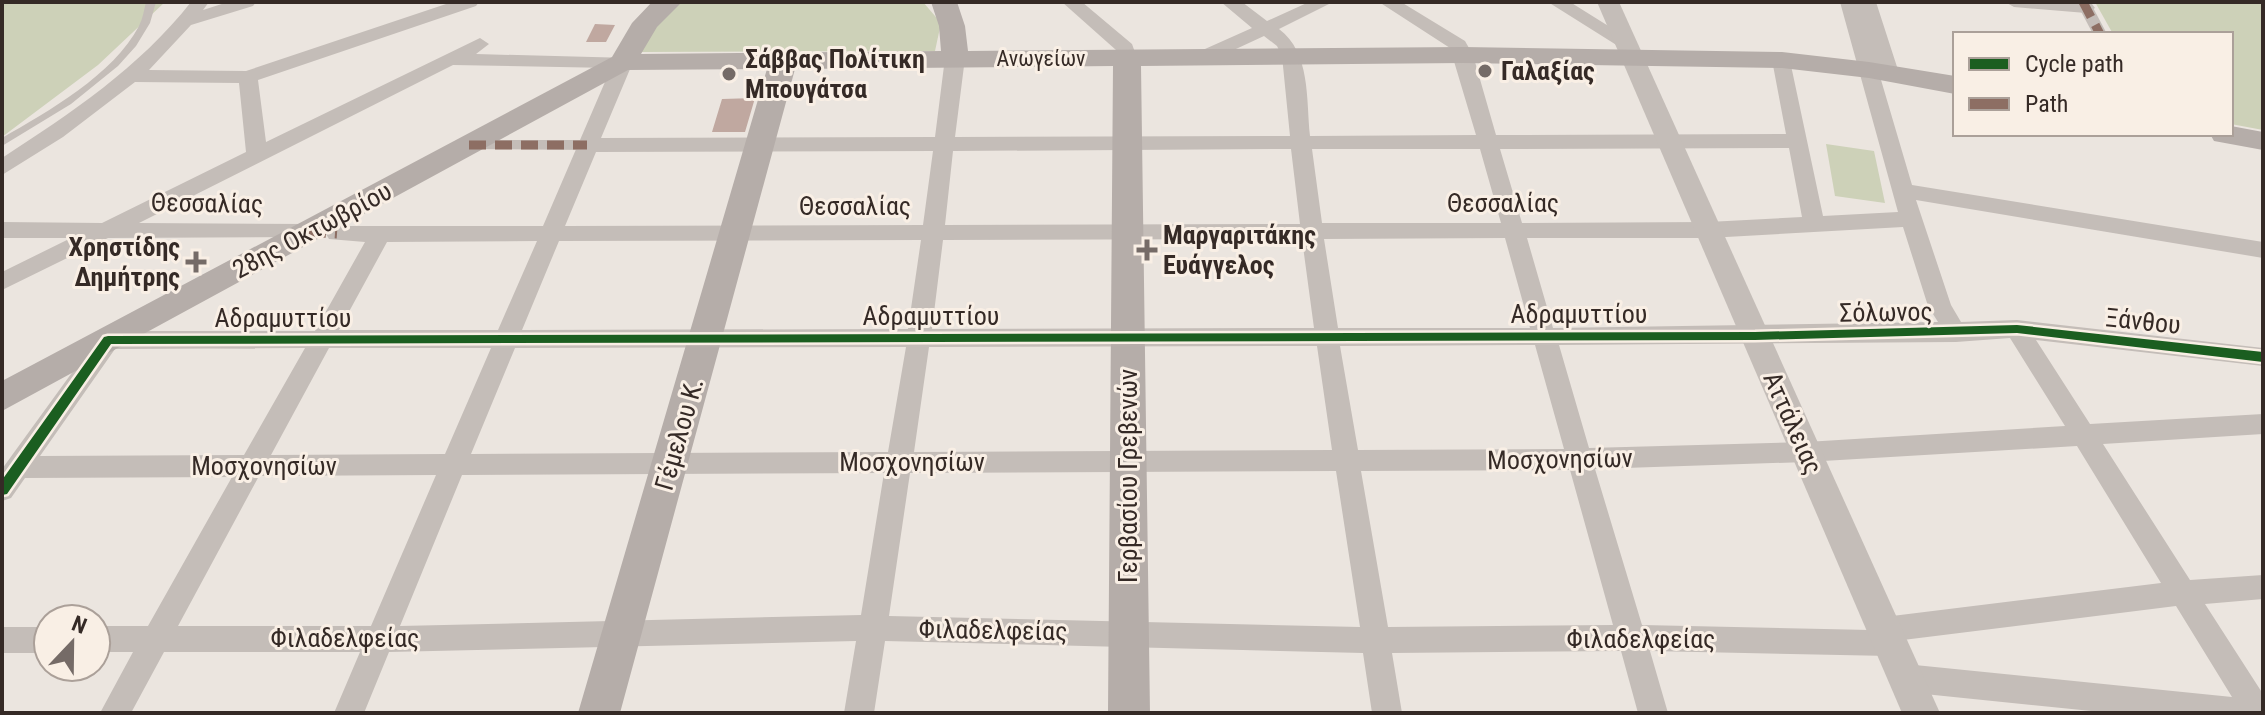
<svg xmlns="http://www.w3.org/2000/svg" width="2265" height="715" font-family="'Roboto Condensed',sans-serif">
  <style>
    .green { fill: #cdd1b8 }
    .building { fill: #c0a8a0 }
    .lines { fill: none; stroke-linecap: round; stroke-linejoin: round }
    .service { fill: #c4bdb8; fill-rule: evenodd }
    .pedestrian { fill: #c4bdb8; fill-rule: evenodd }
    .minor { fill: #c4bdb8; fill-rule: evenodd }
    .tertiary { fill: #c4bdb8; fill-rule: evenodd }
    .secondary { fill: #b5ada9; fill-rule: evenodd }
    .quiet { stroke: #8d6e63; stroke-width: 9; stroke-dasharray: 17 9; stroke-linecap: butt }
    .cycleway-casing { stroke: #f9efe5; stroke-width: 5 }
    .cycleway { fill: #1b5e20; fill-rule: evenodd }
    .poi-dot { fill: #756b67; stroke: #f9efe5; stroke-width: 3 }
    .labels { text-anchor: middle; stroke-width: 6; stroke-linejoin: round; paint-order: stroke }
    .far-street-label { font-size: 22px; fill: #352a26; stroke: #f9efe5 }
    .poi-label { font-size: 26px; font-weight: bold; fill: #352a26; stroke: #f9efe5; text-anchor: start }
    .street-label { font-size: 26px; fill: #352a26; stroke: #f9efe5 }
  </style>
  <rect width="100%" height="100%" fill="#ebe5df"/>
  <path class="green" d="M2 2H165L98 65 2 137Z
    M682 2H923L941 23 935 51 641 52 656 23Z
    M2095 2H2263V130L2231 124V34H2113Z
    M1826 144 1874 151 1885 203 1835 196Z"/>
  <path class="building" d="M595 24 615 25 606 42H586Z
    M755 98 745 132H712L722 99Z"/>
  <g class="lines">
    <path class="service" d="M146 2H156L150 23 136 46 118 66 71 104 2 146V138C49 111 113 75 139 26 143 18 144 10 146 2Z"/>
    <path class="pedestrian" d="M2076 2H2090L2107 34H2093Z
      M469 140H587L595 145 587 150 464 149 461 145 464 141Z"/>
    <path class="minor" d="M191 2H209L203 10 228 2H256L253 6 191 25 149 70 246 71 452 2H479L476 6 258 80 266 142 480 38 489 44 476 54 630 58 633 62 601 138 935 137 945 58 955 52 965 58 955 137 1290 136 1282 56 1277 46 1264 36 1210 61H1196L1193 57 1196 53 1252 28 1221 2H1242L1267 21 1309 2H1333L1279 29C1311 53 1306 99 1310 136L1476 135 1450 48 1379 2H1401L1465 41 1473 55 1496 135 1786 134 1772 60 1775 56H1789L1823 216 1898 212 1840 2H1876L1899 73 1896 77H1882L1879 73 1866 29 1912 185 2263 242V258L1916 200 1951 305 1961 322 2017 320 2263 348V366L2036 340 2090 424 2263 414V434L2103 444 2190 580 2263 575V599L2205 604 2263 694V713H2111L1905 692 1895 688 1890 678 1895 668 1905 664 2232 697 2176 606 1903 640 1900 652 1890 656 1650 651 1668 713H1638L1621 651 1392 653 1402 713H1372L1363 653 885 641 874 713H844L856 641 389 652 364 713H334L360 652H164L131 713H100L133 652H96V626H148L232 477 25 478 11 498 2 501V469L100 334 108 331H315L365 242 329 239 326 234 329 229 337 226H543L611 68 453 65 139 223 309 224 317 227 320 232 317 237 108 238 2 290V272L71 238H2V222L102 223 246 152 239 83 135 82 63 137 2 175V158C71 113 139 68 191 2ZM1789 148 1802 217 1708 222 1522 223 1500 149ZM1291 149 1300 224 945 225 953 151ZM1312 149H1480L1501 223H1322ZM933 151 923 225 565 226 596 152ZM1903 227 1928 306 1938 322 1553 328 1527 238H1708ZM1505 238 1530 328H1338L1324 239ZM1302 239 1314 328 932 329 943 240ZM921 240 908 329 522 330 559 241ZM537 241 498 330H339L387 242ZM2010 338 2065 426 1806 442 1589 448 1559 345 1956 342ZM1535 345 1564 449 1358 450 1340 346ZM1317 346 1332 450 914 452 929 347ZM906 347 888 452 471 454 515 348ZM305 348 244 455 40 456 115 349ZM329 348H491L445 454 271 455ZM2077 446 2161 583 1884 617 1874 621 1870 630 1642 625 1595 469 1806 462ZM1570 470 1613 625 1388 627 1361 471ZM1336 471 1360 627 889 616 910 473ZM884 473 861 615 400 626 462 475ZM436 475 371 626H178L259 476Z
      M1062 2H1082L1132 44 1137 58 1134 62H1120L1116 50Z
      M1548 2H1570L1634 42 1625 48 1618 46Z
      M2005 2 2092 4 2095 8 2086 13 2014 7Z
      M2 627H48V653H2Z"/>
    <path class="tertiary" d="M1597 2H1619L1940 713H1902Z"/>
    <path class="secondary" d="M652 2H682L657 27 641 54 941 51 939 26 931 2H957L965 26 968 51 1463 47 1782 52 1869 62 1955 76V94L1869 78 1782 68 1463 63 1141 66 1150 713H1108L1113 66 795 69 620 713H578L767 69 628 70 2 411V381L612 57 632 23Z
      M2231 126 2263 132V150L2214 141 2210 134H2231Z"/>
    <path class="quiet" d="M2083 2 2100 34
      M469 145H587
      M309 232 337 234"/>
    <g class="cycleway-casing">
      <path id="cycleway" d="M2017 325 2263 352V362L2017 333 1755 340 111 344 7 494 2 495V480L104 337 108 336 1755 332Z"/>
    </g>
    <use href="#cycleway" class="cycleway"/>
  </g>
  <g class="poi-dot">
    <circle cx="1485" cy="71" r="8"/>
    <circle cx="729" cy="74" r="8"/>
    <path d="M1143 238h8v8h8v8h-8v8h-8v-8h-8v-8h8z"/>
    <path d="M192 250h8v8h8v8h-8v8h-8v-8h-8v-8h8z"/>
  </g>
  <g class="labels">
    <g class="far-street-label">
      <text x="1041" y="66">Ανωγείων</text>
    </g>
    <g class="poi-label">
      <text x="745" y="68">Σάββας Πολίτικη<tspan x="745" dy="30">Μπουγάτσα</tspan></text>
      <text x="1501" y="80">Γαλαξίας</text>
      <text x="1163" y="244">Μαργαριτάκης<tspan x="1163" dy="30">Ευάγγελος</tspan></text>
      <text x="180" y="256" text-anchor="end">Χρηστίδης<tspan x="180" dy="30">Δημήτρης</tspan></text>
    </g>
    <g class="street-label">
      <text transform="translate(207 203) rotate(1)" y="9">Θεσσαλίας</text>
      <text x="1503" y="212">Θεσσαλίας</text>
      <text x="855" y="215">Θεσσαλίας</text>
      <text transform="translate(312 230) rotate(-28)" y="9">28ης Οκτωβρίου</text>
      <text transform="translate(1886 312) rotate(-1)" y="9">Σόλωνος</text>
      <text x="1579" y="323">Αδραμυττίου</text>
      <text x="931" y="325">Αδραμυττίου</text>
      <text x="283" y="327">Αδραμυττίου</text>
      <text transform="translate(2143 321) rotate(6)" y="9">Ξάνθου</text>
      <text transform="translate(1793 423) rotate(66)" y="9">Αττάλειας</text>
      <text transform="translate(679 434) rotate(-74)" y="9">Γέμελου Κ.</text>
      <text transform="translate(1560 459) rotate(-1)" y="9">Μοσχονησίων</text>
      <text x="912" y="471">Μοσχονησίων</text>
      <text x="264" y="475">Μοσχονησίων</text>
      <text transform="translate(1128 476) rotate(-90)" y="9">Γερβασίου Γρεβενών</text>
      <text transform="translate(993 630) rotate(1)" y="9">Φιλαδελφείας</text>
      <text x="345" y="647">Φιλαδελφείας</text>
      <text x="1641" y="648">Φιλαδελφείας</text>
    </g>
  </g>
  <rect width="2265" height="715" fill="none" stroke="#352a26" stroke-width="8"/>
  <rect x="1953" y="32" width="280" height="104" fill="#f9efe5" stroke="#aba099" stroke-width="2"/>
  <rect x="1969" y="58" width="40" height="12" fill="#1b5e20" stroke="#aba099" stroke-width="2"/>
  <text x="2025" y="72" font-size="24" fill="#352a26">Cycle path</text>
  <rect x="1969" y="98" width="40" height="12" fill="#8d6e63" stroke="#aba099" stroke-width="2"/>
  <text x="2025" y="112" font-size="24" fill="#352a26">Path</text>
  <g transform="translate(72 643) rotate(22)"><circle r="38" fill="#f9efe5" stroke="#aba099" stroke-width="2"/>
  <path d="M0-6L14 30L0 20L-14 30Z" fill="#756b67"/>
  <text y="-12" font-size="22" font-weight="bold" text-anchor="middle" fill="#352a26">N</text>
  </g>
</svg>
